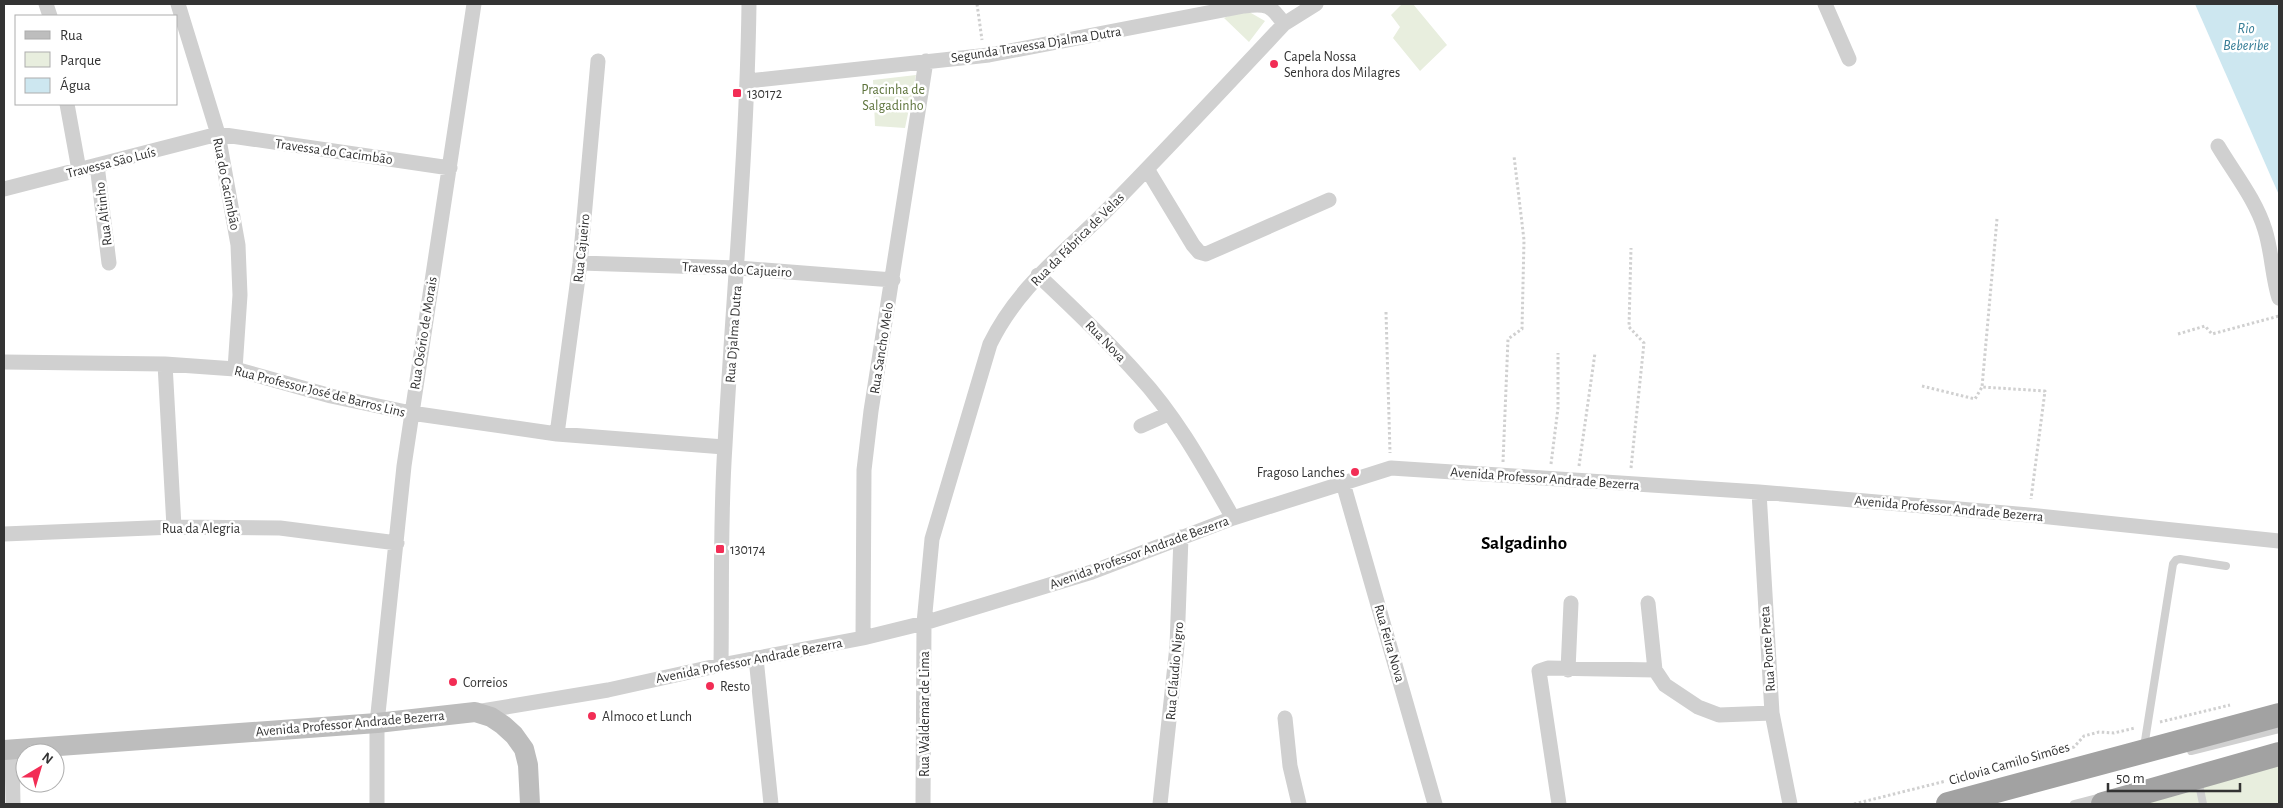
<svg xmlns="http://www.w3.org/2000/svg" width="2283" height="808" font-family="'Alegreya Sans',sans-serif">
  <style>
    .green { fill: #e8eede }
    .water { fill: #cde7f0 }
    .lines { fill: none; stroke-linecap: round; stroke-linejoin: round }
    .path { stroke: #d0d0d0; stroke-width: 3; stroke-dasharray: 2.5 2.5; stroke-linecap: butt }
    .service { stroke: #d0d0d0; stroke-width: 8 }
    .minor { stroke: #d0d0d0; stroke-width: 15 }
    .secondary { stroke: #bdbdbd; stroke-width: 20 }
    .trunk { stroke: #a2a2a2; stroke-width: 24 }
    .poi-dot { fill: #f22d55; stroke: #fff; stroke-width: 2 }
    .labels { text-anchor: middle; stroke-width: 5; stroke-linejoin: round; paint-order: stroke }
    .street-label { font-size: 14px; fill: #333; stroke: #fff }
    .poi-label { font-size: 14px; fill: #333; stroke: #fff; text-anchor: start }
    .park-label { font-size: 14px; fill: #5d733b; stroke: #fff }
    .water-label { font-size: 15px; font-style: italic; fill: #377d96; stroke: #fff }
    .district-label { font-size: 19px; font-weight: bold; fill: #000; stroke: #fff }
  </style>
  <rect width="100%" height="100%" fill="#fff"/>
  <path class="green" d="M1402 4H1413L1447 45 1420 71 1393 38 1400 27 1391 15Z
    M1244 9 1265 21 1249 42 1224 18Z
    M916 75 905 128 875 126 873 80Z
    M2279 762V804H2127Z"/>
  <path class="water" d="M2195 4H2277L2279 10V195Z"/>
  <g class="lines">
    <path class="path" d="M977 4 982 40
      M1997 219 1982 387 2045 391 2031 499
      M1386 312 1390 453
      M2178 334 2205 326 2212 334 2279 316
      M1922 386 1975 399 1982 387
      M1503 462 1508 339 1522 329 1524 240 1514 156
      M1551 464 1558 408V353
      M1579 466 1595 353
      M1631 468 1644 343 1629 327 1631 248
      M2160 722 2230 705
      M2053 753 2074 747 2084 736 2099 732 2114 733 2135 728
      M1965 777 1974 771H1989
      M1854 804 1946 781"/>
    <path class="service" d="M2144 747 2173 564 2176 560 2180 559 2226 566
      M2191 751 2279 729
      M2198 779 2203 804
      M2074 804 2101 797"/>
    <path class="minor" d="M46 4 50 16
      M178 4 218 134 238 245 240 295 235 369
      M1825 4 1849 59
      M748 81 989 55 1244 6C1267 3 1271 5 1284 24
      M67 104 79 170
      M2218 146C2234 173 2256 200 2265 230 2272 252 2272 276 2279 298
      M97 165 109 263
      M1147 169 1193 245 1199 252 1206 254 1329 200
      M4 189 218 134 450 168
      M580 263 738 268 893 280
      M1038 275C1072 307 1107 340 1138 375 1177 417 1205 469 1233 518
      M4 362 165 364 235 369 331 396 411 413 557 434 724 447
      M165 364 174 527
      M1141 426 1168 414
      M557 434 580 263 598 61
      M1343 483 1435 804
      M1759 492 1772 713 1790 804
      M4 534 174 527 280 528 397 543
      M1648 603 1655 670 1665 685 1698 707 1719 715 1772 713
      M863 638 864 470 871 411 926 61
      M756 658 771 804
      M721 665C722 592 720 518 725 445 733 298 747 151 749 4
      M1568 670 1571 603
      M476 712 608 690 721 665 863 638 924 623 1092 572 1233 518 1391 468 1759 492 2029 515 2279 541
      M1285 718 1290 766 1299 804
      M12 750 13 804
      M377 804V723L404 466 474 4
      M923 804 924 623 932 539 990 344C1018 286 1065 253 1109 208 1168 148 1226 86 1284 24L1316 4
      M1160 804 1177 646 1181 537
      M1559 804 1539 671 1548 668 1655 670"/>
    <path class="secondary" d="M4 750 377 723 475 712 491 717 503 725 514 735 524 749 528 765 530 804"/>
    <path class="trunk" d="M1948 804 2279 715
      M2103 804 2279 754"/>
  </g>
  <g class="poi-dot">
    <circle cx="1274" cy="64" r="5"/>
    <rect x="732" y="88" width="10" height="10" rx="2.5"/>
    <circle cx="1355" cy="472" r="5"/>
    <rect x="715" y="544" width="10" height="10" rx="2.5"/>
    <circle cx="453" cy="682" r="5"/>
    <circle cx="710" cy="686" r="5"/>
    <circle cx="592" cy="716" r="5"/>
  </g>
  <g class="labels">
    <g class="street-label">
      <text transform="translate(1036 44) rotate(-9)" y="5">Segunda Travessa Djalma Dutra</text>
      <text transform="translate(334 151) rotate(8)" y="5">Travessa do Cacimbão</text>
      <text transform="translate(111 162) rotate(-14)" y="5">Travessa São Luís</text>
      <text transform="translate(227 184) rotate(79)" y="5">Rua do Cacimbão</text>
      <text transform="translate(103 214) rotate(-97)" y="5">Rua Altinho</text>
      <text transform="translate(1077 239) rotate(-45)" y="5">Rua da Fábrica de Velas</text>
      <text transform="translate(581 248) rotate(-84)" y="5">Rua Cajueiro</text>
      <text transform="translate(737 269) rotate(3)" y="5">Travessa do Cajueiro</text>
      <text transform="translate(423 333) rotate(-81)" y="5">Rua Osório de Morais</text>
      <text transform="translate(733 334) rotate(-86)" y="5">Rua Djalma Dutra</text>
      <text transform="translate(1106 341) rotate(46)" y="5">Rua Nova</text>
      <text transform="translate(881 348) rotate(-81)" y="5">Rua Sancho Melo</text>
      <text transform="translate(320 391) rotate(14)" y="5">Rua Professor José de Barros Lins</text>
      <text transform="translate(1545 478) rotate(4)" y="5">Avenida Professor Andrade Bezerra</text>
      <text transform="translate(1949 508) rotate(5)" y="5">Avenida Professor Andrade Bezerra</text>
      <text x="201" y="533">Rua da Alegria</text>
      <text transform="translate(1139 552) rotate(-20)" y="5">Avenida Professor Andrade Bezerra</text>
      <text transform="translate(1390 643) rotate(74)" y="5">Rua Feira Nova</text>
      <text transform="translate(1767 649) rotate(-94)" y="5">Rua Ponte Preta</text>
      <text transform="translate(749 660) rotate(-11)" y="5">Avenida Professor Andrade Bezerra</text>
      <text transform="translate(1174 671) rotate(-85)" y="5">Rua Cláudio Nigro</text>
      <text transform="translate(924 714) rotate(-90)" y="5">Rua Waldemar de Lima</text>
      <text transform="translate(350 723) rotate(-5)" y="5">Avenida Professor Andrade Bezerra</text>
      <text transform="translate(2009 763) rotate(-16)" y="5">Ciclovia Camilo Simões</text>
    </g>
    <g class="poi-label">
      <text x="1284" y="61">Capela Nossa<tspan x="1284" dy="16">Senhora dos Milagres</tspan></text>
      <text x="747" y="98">130172</text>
      <text x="1345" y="477" text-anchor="end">Fragoso Lanches</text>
      <text x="730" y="554">130174</text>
      <text x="463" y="687">Correios</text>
      <text x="720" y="691">Resto</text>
      <text x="602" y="721">Almoco et Lunch</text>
    </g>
    <g class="park-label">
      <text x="893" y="94">Pracinha de<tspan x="893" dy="16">Salgadinho</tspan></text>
    </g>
    <g class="water-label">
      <text x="2246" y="33">Rio<tspan x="2246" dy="17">Beberibe</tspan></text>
    </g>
    <g class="district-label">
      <text x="1524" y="549">Salgadinho</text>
    </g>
  </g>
  <rect width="2283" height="808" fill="none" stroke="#333333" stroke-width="10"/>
  <rect x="15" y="15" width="162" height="90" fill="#ffffff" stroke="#adadad"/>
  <rect x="25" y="31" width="25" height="8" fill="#bdbdbd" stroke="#adadad"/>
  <text x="60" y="40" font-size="15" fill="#333333">Rua</text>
  <rect x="25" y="52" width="25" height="15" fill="#e8eede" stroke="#adadad"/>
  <text x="60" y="65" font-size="15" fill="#333333">Parque</text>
  <rect x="25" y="78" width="25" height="15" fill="#cde7f0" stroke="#adadad"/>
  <text x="60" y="90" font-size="15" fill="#333333">Água</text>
  <g transform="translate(40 768) rotate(38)"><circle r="24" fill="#ffffff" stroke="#adadad"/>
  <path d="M0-4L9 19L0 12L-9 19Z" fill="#f22d55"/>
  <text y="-8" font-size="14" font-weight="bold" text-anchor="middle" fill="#333333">N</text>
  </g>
  <path d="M2108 783v8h132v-8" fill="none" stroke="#333333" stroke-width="2.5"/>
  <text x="2116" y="783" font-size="15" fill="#333333" stroke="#ffffff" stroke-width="4" paint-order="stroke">50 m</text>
</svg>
